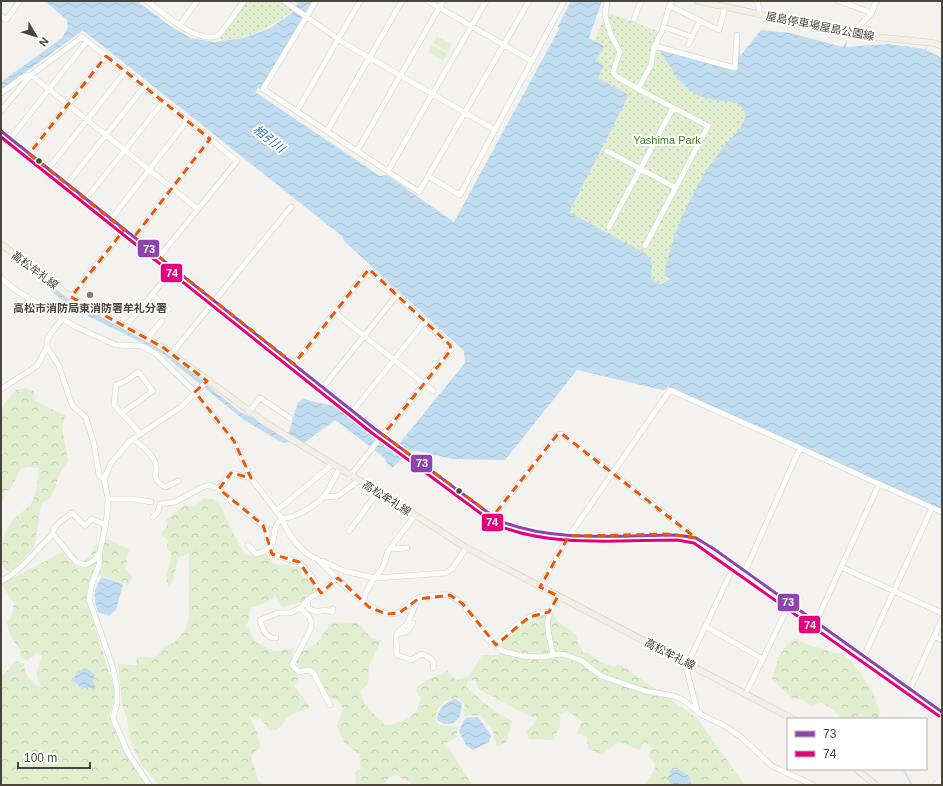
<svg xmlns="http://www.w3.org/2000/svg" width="943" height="786" font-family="Arial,'Noto Sans JP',sans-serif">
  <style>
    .forest { fill: url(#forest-crowns) }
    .park { fill: url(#park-dots) }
    .pitch { fill: #e1eecf }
    .water { fill: url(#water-waves) }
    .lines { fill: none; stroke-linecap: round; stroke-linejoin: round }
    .stream { stroke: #c0ddf1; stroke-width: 1.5 }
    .minor-casing { stroke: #d2d0cb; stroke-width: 6 }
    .major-casing { stroke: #d6cebb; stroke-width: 7 }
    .minor { stroke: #fdfdfc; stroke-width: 5 }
    .major { stroke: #f2efe6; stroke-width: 6 }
    .bus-1-casing { stroke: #fff; stroke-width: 6 }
    .bus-2-casing { stroke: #fff; stroke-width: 6 }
    .bus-1 { stroke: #8e44ad; stroke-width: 3 }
    .bus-2 { stroke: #e5007d; stroke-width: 3 }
    .marked { fill: none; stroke: #e8590c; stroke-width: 3; stroke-dasharray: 8 5; stroke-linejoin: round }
    .bus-dot { fill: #4b4439; stroke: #fff; stroke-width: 1.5 }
    .poi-dot { fill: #868178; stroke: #fff; stroke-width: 1.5 }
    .labels { text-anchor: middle; stroke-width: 4; stroke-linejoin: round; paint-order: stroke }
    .street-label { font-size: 11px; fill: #4b4439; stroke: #fff }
    .park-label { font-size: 11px; fill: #4a7f2a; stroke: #fff }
    .poi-label { font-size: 11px; font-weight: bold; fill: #4b4439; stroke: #fff }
    .water-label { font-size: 12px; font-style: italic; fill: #2e7ab2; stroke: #fff }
    .line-badge { stroke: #fff; stroke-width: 1.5 }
    .badge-label { font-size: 11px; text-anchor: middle; font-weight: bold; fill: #fff }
  </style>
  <defs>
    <pattern id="forest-crowns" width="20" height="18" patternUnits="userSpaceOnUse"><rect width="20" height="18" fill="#e1eecf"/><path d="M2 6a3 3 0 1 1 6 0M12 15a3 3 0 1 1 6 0" fill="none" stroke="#c3cdb2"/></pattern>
    <pattern id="park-dots" width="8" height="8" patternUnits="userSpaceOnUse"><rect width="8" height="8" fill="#e1eecf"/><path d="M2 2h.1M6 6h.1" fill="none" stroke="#c3cdb2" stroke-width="1.8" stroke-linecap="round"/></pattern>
    <pattern id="water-waves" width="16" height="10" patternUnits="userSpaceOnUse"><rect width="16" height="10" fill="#c0ddf1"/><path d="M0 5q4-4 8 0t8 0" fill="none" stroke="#a6bfcf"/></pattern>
  </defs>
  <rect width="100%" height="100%" fill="#f4f2ee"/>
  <path class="forest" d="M25 388 34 391 35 401 65 415 62 427 68 461 60 473 52 496 41 504 34 548 10 573 3 567C1 550 2 534 13 520 18 514 25 511 29 506 38 497 37 480 39 468L30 467 21 468 12 486 5 493 1 508 2 478 1 456 4 453 1 446V409L16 390Z
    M205 498 218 501 244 554 255 557 265 552 273 564 299 567 303 578 311 579 317 592 301 602 282 607 275 595 266 603 251 607 247 625 255 642 274 651 294 648C291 660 290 667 299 677L294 686 310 707 290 715 277 730 270 731 260 718 250 717 257 732 260 747 251 756 258 780 264 785H236L226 783 225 785H159L141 764 131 743 127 719 122 704 118 664 137 665 136 657 154 658 164 646 174 643 186 629 189 616V553L178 558 173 580 168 587 166 576 172 556 167 548 168 541 161 534 167 526 166 519 185 505 194 507Z
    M108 539 129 550 125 569 132 576 129 585 93 573 87 591V603L114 687V702L109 716 125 753 146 785H1V678L16 661 24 664C25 676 32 685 44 687 33 677 37 669 42 656L37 652 27 661 20 657V649L12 639 6 621 11 619 14 603 1 584 63 552 77 568 91 554 96 544Z
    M552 613 559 623 576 634 578 644 584 653 591 654 600 662 615 667 618 663 696 717 745 785H645L655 769 654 762 649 757 651 745 644 742 640 750 618 742 602 755 588 748 587 737 577 733 582 721 567 711 560 715V726L553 740 529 739 526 731 535 723 537 717 529 716 478 689 475 680 468 681 466 687 488 706 512 721 506 743 497 746 492 728 480 715 464 716 465 704 459 698C445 699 438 705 435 719L440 725 457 727V737L446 743 464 773 473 785H413L397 775 390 777 382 785H354L356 781 355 772 361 769 359 754 344 743 337 725 343 709 337 700 329 697 316 670 300 667 296 662 302 652 316 644 332 622 358 623 370 637 381 641 369 666 368 684 360 690 365 705 386 726C406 720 415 720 421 698L415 690 419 685 447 670 456 680 469 676 482 655H499L500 645C516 631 531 616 552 613Z
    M795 638C810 648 827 648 844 656 856 662 875 693 878 707 879 710 879 715 879 719H841L834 710 820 702 812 707 802 699 792 698 772 679C780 658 776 653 795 638Z"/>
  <path class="park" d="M246 1H279L293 11C269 28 252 37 222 41V39L218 38Z
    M606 12 660 32 656 47 736 96 750 116 672 278 664 285 656 284 567 212 629 96 598 78 596 61 604 46 594 41Z"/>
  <path class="pitch" d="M437 36 452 44 448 52 433 43Z
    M432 45 447 53 443 61 428 52Z"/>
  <path class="water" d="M45 1H137L170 26 191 38 215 42 243 38 270 28 292 13 299 1H312L260 89 258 88 255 92 380 176 387 175 454 222 559 29 558 26 571 1H602L589 38 604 46 596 61 604 65 598 78 629 95 569 212 646 254 652 262 651 277 658 284H662L671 279 664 275C673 230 693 187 721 150 729 139 745 128 746 113L737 103C727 101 716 101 706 98 683 92 671 68 659 49L735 70 739 35 740 56 761 30 790 33 843 47 847 40 846 47 888 44 925 49 927 46 926 50 942 58V510L668 386 665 390H662L577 370 505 460 452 459 413 450 392 468 386 462 385 458 335 420 304 443 298 440 283 443 244 420 163 354 145 344 90 317 69 305 41 283 43 280 76 303 147 340 171 355 240 412 263 423 280 435 289 432 298 402 304 399 340 408 394 450 465 363 464 351 344 241 343 237 85 32 82 31 1 90V82L62 38 68 27 67 20Z
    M102 577 123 584 116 610 109 616 98 612C93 598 93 590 102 577Z
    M87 669 95 675 92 679 96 688 93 691 92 688H82L73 681 77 671Z
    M455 699 462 703 460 716 454 723 444 724 437 720C438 708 444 703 455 699Z
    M478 717 491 735 489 742 473 750 466 745 459 731 465 718Z
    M679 769 690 777 691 785H671L668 778 670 771Z"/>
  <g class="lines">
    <path class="stream" d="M875 716 877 719
      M903 769 912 785"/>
    <g class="minor-casing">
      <path id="minor" d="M147 1C162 12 197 44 217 36 224 32 238 8 244 1
        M284 1 344 43 495 130
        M316 1 263 89 419 192 529 1
        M428 1 532 61
        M607 1 605 15 610 33 620 52 613 72 616 76 638 89
        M757 1 759 8V14
        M839 1 872 13
        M670 6 719 30 725 7
        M1 16 6 20 19 2 18 1
        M634 19 641 1
        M180 25 197 1
        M664 27 692 37 700 21
        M851 34 871 14 876 1
        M688 45 692 37
        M655 46 735 68 737 35
        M1 93 23 77 31 75 198 209
        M1 111 31 75 82 37 87 41
        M297 111 360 1
        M1 131 375 429 498 520 516 528 552 535H677L696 538 714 549 942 712
        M327 131 402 1
        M10 139 87 41 106 56 237 161 159 257
        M357 151 443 1
        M607 151 676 188
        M29 154 106 56
        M48 169 125 72
        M388 171 486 1
        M428 176 460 195 564 1
        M67 184 144 87
        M86 199 163 102
        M111 219 187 121
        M609 227 673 108
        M134 237 210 139
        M645 246 708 126 638 89 651 65 654 47 662 31 671 1
        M1 278 14 289 76 327 116 345 142 346 156 354 195 392 234 441 251 478 283 520C287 535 303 554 317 559 332 573 376 622 397 613 404 611 408 603 414 600 423 595 440 594 450 595L463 604 488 639 503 651 522 656 543 657 559 654 566 655 582 661 601 676 610 679 645 691 674 696 683 700 702 715 725 726 741 737 772 766 813 785
        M152 295 169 309
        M71 297 124 230
        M334 312 433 391
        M62 319 51 333 47 340V347L59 366 72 405 86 418 94 444 99 475 104 479
        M125 327 174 268
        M147 338 162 321
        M172 353 291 207
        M294 364 369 269 450 345 451 350 350 476
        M323 387 397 295
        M1 389 37 366 47 347
        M353 411 425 321
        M249 412 260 398 290 418
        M122 413 153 391 138 372 126 381 116 385 114 405 140 433
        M133 439C141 445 151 452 155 462 160 475 148 476 165 487L178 481
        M219 489 231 473 251 478
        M326 497 338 496 358 481
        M108 499H133L151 502
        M276 511 332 465
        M493 516 557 435 562 434 695 537
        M153 517 158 512 160 504 175 502 203 487 209 485 219 489 233 503 263 525 267 531V540L272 554 299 562 312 577 321 593
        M349 531 378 492
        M53 534C52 525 65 519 72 513L85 526 92 519 106 525
        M248 545 256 554C260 552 267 551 270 547 277 541 271 528 279 522 283 518 291 517 296 515 324 502 326 496 339 469
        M390 549 407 548
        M100 553 99 565 92 583 89 599 113 668 117 689V703L113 718 128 753 149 785
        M322 561 344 571 375 578 383 567 388 551 415 515
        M841 567 942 613
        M745 571 800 448 879 484
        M375 578 446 573 452 569 466 548
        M1 581C19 573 38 548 53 534L76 562 86 565 94 560 100 552 107 516 108 499 104 479 111 463 130 441 181 407 207 381
        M540 587 569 536 670 390 800 448
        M418 599 407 624 398 632 396 637 397 655 411 660 422 654 430 658 434 663 433 668
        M307 600 308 608 316 612 325 610 332 612 333 609
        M364 602 365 594 374 578
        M816 622 879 484 942 512
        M705 626 763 659
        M397 634 408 631 413 623
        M934 636 942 640
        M276 638C266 639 262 628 260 620L278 613H290L302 607
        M496 645C508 630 529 612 549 612
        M553 654C547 625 543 623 558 596
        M864 656 932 508
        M910 689 942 619
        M746 693 790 603
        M330 705 313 672 309 670 299 672 292 665 311 628C312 619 309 616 302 610V607C311 592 325 594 337 577
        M697 710 686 667 735 564
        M935 785 942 779"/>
    </g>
    <g class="major-casing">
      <path id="major" d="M698 1 856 35 934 43 942 46
        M1 244 71 297 164 348 267 424 390 499 465 547 793 719
        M856 769 876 785"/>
    </g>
    <use href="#minor" class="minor"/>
    <use href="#major" class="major"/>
    <g class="bus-1-casing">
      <path id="bus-1" d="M1 131 375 429 498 520C550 543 620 535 677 535L696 538 714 549 942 712"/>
    </g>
    <g class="bus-2-casing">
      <path id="bus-2" d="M1 137 372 433 495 524C548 548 619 540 677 540L694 543 939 716"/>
    </g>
    <use href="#bus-1" class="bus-1"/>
    <use href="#bus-2" class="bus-2"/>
  </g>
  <path class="marked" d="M106 56 210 139 134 237 294 364 369 269 450 345 451 350 383 435 493 516 557 435 562 434 696 538 667 534 569 536 540 587 558 596 549 612 529 617 496 645 463 604 450 595 418 599 399 613 386 614 369 607 338 578 321 593 299 562 272 554 263 525 219 489 231 473 251 478 234 441 195 392 207 381 164 348 71 297 124 230 29 154Z"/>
  <g class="bus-dot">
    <circle cx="39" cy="161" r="3.5"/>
    <circle cx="459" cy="491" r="3.5"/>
  </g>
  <circle class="poi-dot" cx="90" cy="295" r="4"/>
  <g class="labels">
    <g class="street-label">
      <text transform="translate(820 26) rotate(11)" y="4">屋島停車場屋島公園線</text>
      <text transform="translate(35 270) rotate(37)" y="4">高松牟礼線</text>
      <text transform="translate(387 498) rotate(32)" y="4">高松牟礼線</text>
      <text transform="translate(670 654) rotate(27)" y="4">高松牟礼線</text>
    </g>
    <g class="park-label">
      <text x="667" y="144">Yashima Park</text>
    </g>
    <g class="poi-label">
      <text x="90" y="312">高松市消防局東消防署牟礼分署</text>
    </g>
    <g class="water-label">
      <text transform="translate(269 139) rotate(38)" y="4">相引川</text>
    </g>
  </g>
  <g class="line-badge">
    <rect x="137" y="239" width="23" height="19" rx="4" fill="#8e44ad"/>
    <rect x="160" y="263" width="23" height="20" rx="4" fill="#e5007d"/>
    <rect x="410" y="454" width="23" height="19" rx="4" fill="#8e44ad"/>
    <rect x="481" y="513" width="23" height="19" rx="4" fill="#e5007d"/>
    <rect x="777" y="593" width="23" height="19" rx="4" fill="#8e44ad"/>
    <rect x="798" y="615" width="23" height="19" rx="4" fill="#e5007d"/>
  </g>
  <g class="badge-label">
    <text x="149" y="253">73</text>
    <text x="172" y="277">74</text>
    <text x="422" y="467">73</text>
    <text x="492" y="526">74</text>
    <text x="788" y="606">73</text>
    <text x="810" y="629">74</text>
  </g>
  <rect width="943" height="786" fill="none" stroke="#4b4439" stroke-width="4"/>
  <rect x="787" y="718" width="140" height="52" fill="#ffffff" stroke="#b7b4b0"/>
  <rect x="795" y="731" width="20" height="6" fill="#8e44ad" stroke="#b7b4b0"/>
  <text x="823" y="738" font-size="12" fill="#4b4439">73</text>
  <rect x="795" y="751" width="20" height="6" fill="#e5007d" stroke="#b7b4b0"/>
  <text x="823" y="758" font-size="12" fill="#4b4439">74</text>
  <g transform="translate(36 36) rotate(128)" stroke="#ffffff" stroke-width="3" paint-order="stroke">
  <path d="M0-3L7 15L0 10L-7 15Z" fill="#4b4439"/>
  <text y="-6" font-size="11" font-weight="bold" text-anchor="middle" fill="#4b4439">N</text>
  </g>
  <path d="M18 762v6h72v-6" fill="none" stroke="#4b4439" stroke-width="2"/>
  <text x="24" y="762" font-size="12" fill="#4b4439" stroke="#ffffff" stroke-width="3" paint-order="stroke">100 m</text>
</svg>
